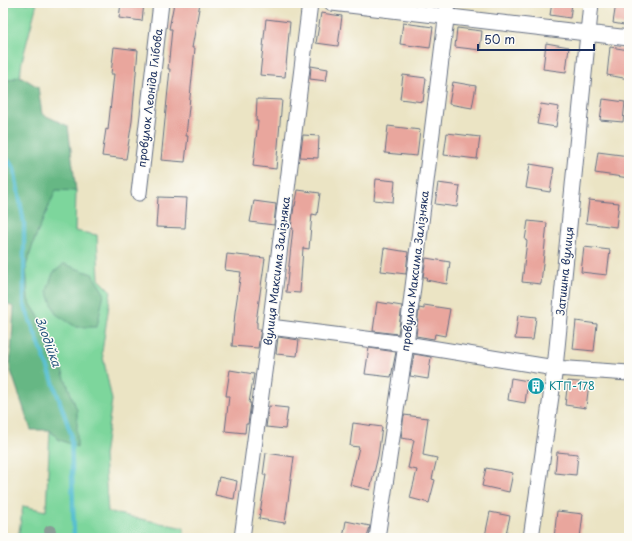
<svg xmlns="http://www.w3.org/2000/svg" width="632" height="541" font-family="'Playpen Sans',sans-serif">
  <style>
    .green { fill: #7dd69c; stroke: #4c827d }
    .forest { fill: #66b784; stroke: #407371 }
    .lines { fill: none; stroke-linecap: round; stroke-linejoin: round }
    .stream { stroke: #54bed0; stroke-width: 4.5 }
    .building { fill: #e9a69d }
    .street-casing { stroke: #646e82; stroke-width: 17 }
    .street { stroke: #fff; stroke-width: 15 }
    .tree { fill: #899c96 }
    .labels { text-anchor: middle; stroke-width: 3; stroke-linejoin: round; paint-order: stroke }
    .street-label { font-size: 11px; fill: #1b2f5e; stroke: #fdfcf7 }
    .culture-label { font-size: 11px; fill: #0d838f; stroke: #fdfcf7; text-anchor: start }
    .water-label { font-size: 12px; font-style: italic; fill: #2c5a80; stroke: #fdfcf7 }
  </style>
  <rect width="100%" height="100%" fill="#fdfcf7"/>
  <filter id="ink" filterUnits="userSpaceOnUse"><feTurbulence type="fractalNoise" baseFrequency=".025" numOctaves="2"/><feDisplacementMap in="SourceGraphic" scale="8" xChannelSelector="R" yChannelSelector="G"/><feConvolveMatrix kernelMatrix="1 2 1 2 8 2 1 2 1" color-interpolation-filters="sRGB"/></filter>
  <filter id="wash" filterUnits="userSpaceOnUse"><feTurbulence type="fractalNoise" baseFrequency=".012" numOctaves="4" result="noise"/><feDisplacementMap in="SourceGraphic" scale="16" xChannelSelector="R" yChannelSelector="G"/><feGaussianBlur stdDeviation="0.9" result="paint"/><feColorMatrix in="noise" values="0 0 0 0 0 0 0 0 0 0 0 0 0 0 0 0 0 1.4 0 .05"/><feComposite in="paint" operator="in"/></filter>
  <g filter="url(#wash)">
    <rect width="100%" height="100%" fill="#ebe4c4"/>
    <path class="green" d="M3 3H37L22 61 20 76 3 82Z
      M56 189 76 191 75 231 97 235 99 279 111 291 102 352 112 400 104 456 108 512 184 528 183 538H18L23 506 46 511 50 430 58 439 77 446 46 328 28 300 26 266 35 238Z"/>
    <path class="forest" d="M20 76 38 87 42 114 68 126 76 191 56 190 35 238 26 266 28 300 46 328 77 410V447L58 439 50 430H31L10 368 14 308 3 300V82Z
      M64 264 92 274 104 293 97 327H76L56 314 47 291 53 273Z"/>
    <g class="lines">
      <path class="stream" d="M3 154 14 168 24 223V304L50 373 71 434 74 538"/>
    </g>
    <g id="blocks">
      <path class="building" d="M121 3H144L142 21 119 18Z
        M174 3H200L192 48H195L186 136H188L185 162 161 160 170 69H168L172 29H169Z
        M552 3H572L570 18 550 15Z
        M616 3H629V26L613 23Z
        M321 13 342 16 338 46 316 43Z
        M266 19 290 22 285 77 260 75Z
        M403 23 433 27 430 48 400 44Z
        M457 28 482 31 480 50 455 47Z
        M546 43 569 47 566 72 543 69Z
        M114 47 138 50 132 121 126 159 102 156 106 129 108 130 114 74H111Z
        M610 47 629 50V79L607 75Z
        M311 66 328 69 326 81 310 79Z
        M403 75 426 78 423 102 400 99Z
        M453 82 476 86 472 108 449 104Z
        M257 99 282 100 276 169 253 166 258 121H256Z
        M603 99 625 102 623 122 600 120Z
        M541 104 559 107 556 127 537 124Z
        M388 126 420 130 417 156 385 153Z
        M447 133 480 137 477 159 444 155Z
        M303 135 319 136 318 158 300 157Z
        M598 152 629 156V178L595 173Z
        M530 164 554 168 550 192 526 188Z
        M376 179 395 181 393 202 374 200Z
        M438 183 460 186 457 207 435 204Z
        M298 190 320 193 317 215 312 214 309 249 303 248 300 293 286 292 293 228H291L294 206H295Z
        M158 197 187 198 185 228 156 227Z
        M589 200 619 203 616 227 586 223Z
        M254 201 276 204 274 225 250 222Z
        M528 221 547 223 541 284 522 282 527 241 525 240Z
        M584 247 610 250 607 275 581 272Z
        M384 248 408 252 406 274 381 271Z
        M227 254 265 258 256 322H257V329H261L258 348 232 346 235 312 241 272 225 270Z
        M426 258 450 262 447 284 426 280 427 277H423Z
        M377 302 402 306 398 334 373 331Z
        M424 305 450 309 445 336 435 334 434 339 416 336 419 308 424 309Z
        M518 315 536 317 533 340 515 339Z
        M576 321 597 324 594 351 573 349Z
        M278 337 299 340 297 356 276 354Z
        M369 348 396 352 391 377 365 374Z
        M414 354 431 357 428 379 410 376Z
        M230 370 254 374 249 403H251L248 424H246L245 433 225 431 229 396H226Z
        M511 378 528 381 525 403 508 400Z
        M568 381 589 383 586 408 565 405Z
        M269 406 288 408 285 429 266 427Z
        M404 415 428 418 423 455 437 458 432 479 435 480 429 503 410 498 417 470 408 468 414 440 401 438Z
        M353 423 382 427 378 456 370 490 350 485 359 447 350 446Z
        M557 452 578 454 576 475 555 473Z
        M266 453 294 457 285 523 259 519 266 475H263Z
        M486 468 513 473 509 492 482 486Z
        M219 477 237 481 234 499 215 495Z
        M557 511 583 514 580 538H554Z
        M490 512 510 516 505 538H496L485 536Z
        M346 521 370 526 367 538H343Z"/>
    </g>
  </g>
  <g filter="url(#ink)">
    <use href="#blocks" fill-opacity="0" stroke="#646e82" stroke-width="1"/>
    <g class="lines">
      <g class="street-casing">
        <path id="street" d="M332 3 629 38
          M139 193 161 3
          M270 327 406 344 555 368 629 373
          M242 538 270 327 310 3
          M377 538 406 344 448 3
          M531 538 555 368 591 3"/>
      </g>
      <use href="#street" class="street"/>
    </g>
    <circle class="tree" cx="50" cy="531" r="6"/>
  </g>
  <defs>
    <g id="building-disc" transform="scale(0.9)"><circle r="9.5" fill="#0f9aa8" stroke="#fdfcf7"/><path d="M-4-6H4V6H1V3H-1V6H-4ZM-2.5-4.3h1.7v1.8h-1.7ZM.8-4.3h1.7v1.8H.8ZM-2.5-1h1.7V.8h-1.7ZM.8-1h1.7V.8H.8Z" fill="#fff"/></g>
  </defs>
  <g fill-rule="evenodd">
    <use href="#building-disc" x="536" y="386"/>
  </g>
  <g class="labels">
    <g class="street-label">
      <text transform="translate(150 98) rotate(-83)" y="4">провулок Леоніда Глібова</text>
      <text transform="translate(277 271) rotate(-83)" y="4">вулиця Максима Залізняка</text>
      <text transform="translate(415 271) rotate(-83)" y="4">провулок Максима Залізняка</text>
      <text transform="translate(565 271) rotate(-84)" y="4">Затишна вулиця</text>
    </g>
    <g class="culture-label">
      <text x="549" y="390">КТП-178</text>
    </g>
    <g class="water-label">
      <text transform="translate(48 342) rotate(70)" y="4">Злодійка</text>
    </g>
  </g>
  <rect width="632" height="541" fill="none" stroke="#fdfcf7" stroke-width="16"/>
  <path d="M478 44v6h116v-6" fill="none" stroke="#1b2f5e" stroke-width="2"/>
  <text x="484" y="44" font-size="12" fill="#1b2f5e" stroke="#fdfcf7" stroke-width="3" paint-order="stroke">50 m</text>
</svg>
